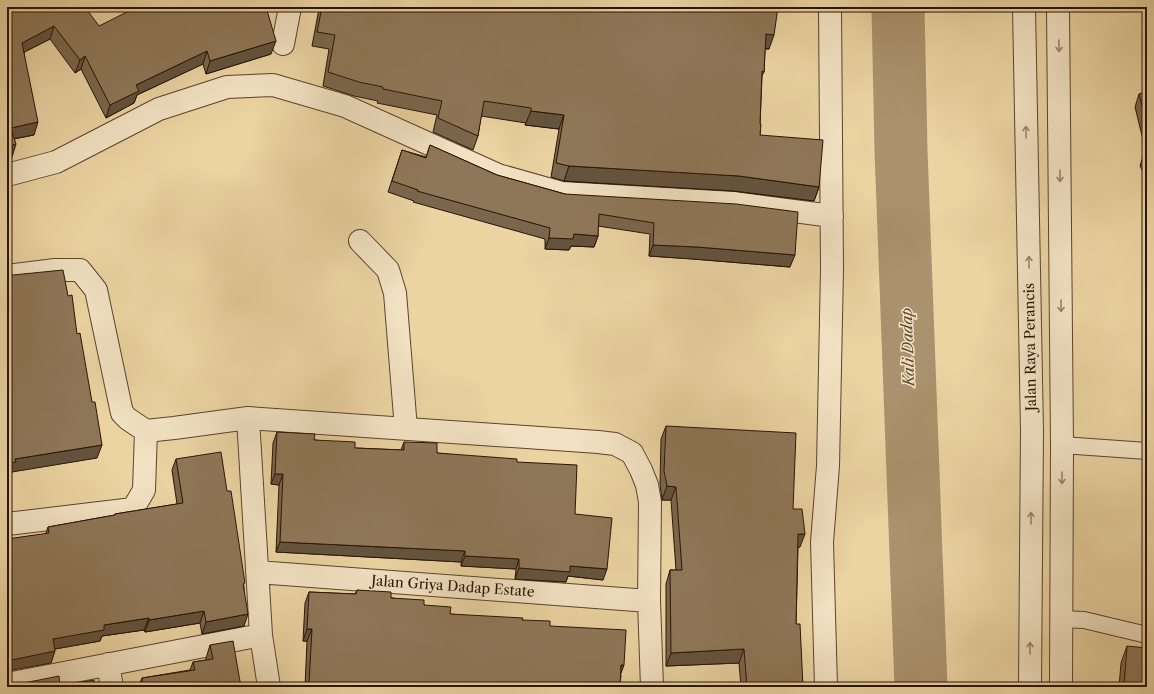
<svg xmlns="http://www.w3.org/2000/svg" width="1154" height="694" font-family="'Libre Caslon Text',serif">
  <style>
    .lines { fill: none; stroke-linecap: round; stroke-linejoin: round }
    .river { stroke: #a9926d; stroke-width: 53 }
    .service-casing { stroke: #5a432e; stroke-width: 18 }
    .minor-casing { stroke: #5a432e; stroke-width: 24 }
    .tertiary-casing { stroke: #5a432e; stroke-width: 24 }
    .service { stroke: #f2e2c3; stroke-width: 16 }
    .minor { stroke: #f2e2c3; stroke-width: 22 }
    .tertiary { stroke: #f2e2c3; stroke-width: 22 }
    .wall { fill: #7a664c; stroke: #291307 }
    .shaded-wall { fill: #63533e; stroke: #291307 }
    .building { fill: #8e7758; stroke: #291307 }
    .oneway { stroke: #98856e }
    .labels { text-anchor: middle; stroke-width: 3; stroke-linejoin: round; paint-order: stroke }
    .street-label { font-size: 14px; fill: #291307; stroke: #f2e2c3 }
    .water-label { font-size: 15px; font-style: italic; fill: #5c4630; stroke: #f2e2c3 }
  </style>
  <rect width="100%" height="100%" fill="#ebd3a2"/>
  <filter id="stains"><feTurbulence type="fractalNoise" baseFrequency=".005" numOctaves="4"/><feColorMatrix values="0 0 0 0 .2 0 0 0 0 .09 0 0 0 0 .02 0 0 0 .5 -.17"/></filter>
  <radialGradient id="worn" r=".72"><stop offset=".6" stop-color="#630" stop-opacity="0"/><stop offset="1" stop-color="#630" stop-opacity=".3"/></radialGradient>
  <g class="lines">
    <path class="river" d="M898 7 901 150 921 687"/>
    <g class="service-casing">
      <path id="service" d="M1062 445 1147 451
        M1061 619 1084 620 1147 635"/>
    </g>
    <g class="minor-casing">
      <path id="minor" d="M283 44 290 7
        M7 175 56 162 159 109 227 87 273 85 345 106 498 175 562 193 733 203 832 216
        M360 241 388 270 395 293 406 429
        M7 276 55 270H80L96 290 122 413 128 419 146 431
        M248 418 261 635 269 687
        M7 524 133 509 144 490 146 431 174 428 248 418 598 442 615 444 632 453 641 470 647 485 650 502 649 601 652 687
        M257 572 649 601
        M108 664 112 687
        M7 684 261 635
        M826 687 822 542 828 466 832 269 830 7"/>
    </g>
    <g class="tertiary-casing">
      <path id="tertiary" d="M1024 7 1032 431 1030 687
        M1058 7 1062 445 1061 687"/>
    </g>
    <use href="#service" class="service"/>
    <use href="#minor" class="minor"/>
    <use href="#tertiary" class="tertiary"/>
  </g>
  <path class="wall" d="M7 7 35 10 99 26 271 54 206 74 203 64 137 95 134 103 106 118 81 69 75 73 50 39 24 52 34 135 14 139 12 157 7 158Z
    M320 7H778L769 49H765L764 72 762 76 760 124V135L819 187 814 201 734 191 564 181 551 177 559 129 525 125 526 123 481 116 478 136 473 150 433 132 437 115 377 103 378 101 354 96 323 86 329 49 312 46 318 14Z
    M1147 92V179L1140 166 1144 153 1146 152 1135 107 1139 94Z
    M430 145 497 175 565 194 790 267 693 259 649 256 650 234 598 226V236L594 247 571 246 569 250 545 249V239L413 202 414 201 388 192 402 150 426 157Z
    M666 426 793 509 800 547H798L796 624 803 687H741L739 663 666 666V584L670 570H676L671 500H662L660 484 661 439Z
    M277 432 355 448 401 450 404 442 437 453 517 462 575 514 603 580 568 576 566 582 515 579 516 569 461 566V562L276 552 279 485 271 484 273 443Z
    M176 459 227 491 244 587V626L202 634 200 623 145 632 144 630 102 636 100 641 55 649 51 663 46 533 48 527 115 515V514L177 504 172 470Z
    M357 590 424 605 450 614 522 620 550 626 621 675 620 687H305L307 641H303L305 603 309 592 355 594Z
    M210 645 241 687H138L142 678 190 670 193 662 206 660V658Z
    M1127 646 1147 687H1119L1121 663Z"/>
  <path class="shaded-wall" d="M54 26 50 39 17 56 22 43Z
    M766 34 774 35 769 49 761 48Z
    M276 41 271 54 206 74 210 61Z
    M207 51 203 64 137 95 134 103 106 118 110 105 136 85Z
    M85 56 81 69 75 73 80 60Z
    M531 111 564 115 559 129 525 125Z
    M38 122 34 135 7 140 11 128Z
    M16 144 12 157 7 158V147Z
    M569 166 739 176 819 187 814 201 734 191 564 181Z
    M574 234 598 236 594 247 571 246 569 250 545 249 549 238Z
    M653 245 697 247 795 255 790 267 693 259 649 256Z
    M102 445 97 458 12 472 11 475H7V463L15 459Z
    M275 474H283L279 485 271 484Z
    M667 486 676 487 671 500H662Z
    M798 534H805L800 547 793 548Z
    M280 542 465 551 461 562 276 552Z
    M465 556 519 559 516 569 461 566Z
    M570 566 607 569 603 580 568 576 566 582 515 579 519 568Z
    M204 611 200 623 145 632 149 620Z
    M248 614 244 626 202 634 206 622Z
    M149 618 144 630 102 636 100 641 49 650 53 639 104 625Z
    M307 629H312L307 641H303Z
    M744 649 739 663 666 666 671 653Z
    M55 651 51 663 7 671V661L9 660Z
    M621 665H624L620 676Z
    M309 683 343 685 342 687H308Z"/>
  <path class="building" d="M7 7H34L35 10 41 7H85L99 26 137 7H266L276 41 210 61 207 51 136 85 139 91 110 105 85 56 80 60 54 26 22 43 38 122 11 128 16 144 7 147Z
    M322 7H778L774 35 766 34 764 72 762 71 760 124H761L760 135 823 140 819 187 739 176 569 166 556 163 564 115 531 111V108L484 101 478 136 438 118 442 101 383 89V87L359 82 328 72 335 35 317 32Z
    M1147 92V125L1139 94Z
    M430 145 497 175 565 194 736 204 798 212 795 255 697 247 653 245 654 223 599 214 598 236 574 234 573 239 549 238 550 228 417 191 418 190 392 181 402 150 426 158Z
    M1147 152V158L1144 153Z
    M63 270 68 296 72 295 77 334 80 333 92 402H95L102 445 15 459 16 462 7 463V275H13Z
    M666 426 796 433 793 509H802L805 534H798L796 624H800L803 687H747L744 649 671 653 670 570H682L676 487 667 486 664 471Z
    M277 432 315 434 314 440 355 442V448L404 450V442L437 443V453L517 459V462L577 465 575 514 612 518 607 569 570 566V572L519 568V559L465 556V551L280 542 283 474H275Z
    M221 452 227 491H231L245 583 243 584 248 614 206 622 204 611 149 620V618L104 625V630L53 639 55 651 7 661V539L49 533 48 527 115 515V514L183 503 176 459Z
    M357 590 391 592V598L424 600V605L451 607 450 614 523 618 522 620 550 621V626L626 630 624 665H621L620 687H343V685L309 683 312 629H307L309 592 356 594Z
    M233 641 241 687H143L142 678 195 670 193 662 213 659 210 645Z
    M1127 646 1147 648V687H1124Z
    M59 676 60 686 94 680 95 687H7V684L14 685Z"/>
  <defs><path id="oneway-shaft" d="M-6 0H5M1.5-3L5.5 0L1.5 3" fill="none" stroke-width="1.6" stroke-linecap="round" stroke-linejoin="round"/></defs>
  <g class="oneway">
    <use href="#oneway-shaft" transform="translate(1059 46) rotate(89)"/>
    <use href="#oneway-shaft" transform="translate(1026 132) rotate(-91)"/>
    <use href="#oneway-shaft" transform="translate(1060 176) rotate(90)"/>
    <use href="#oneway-shaft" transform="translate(1029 262) rotate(-91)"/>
    <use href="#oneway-shaft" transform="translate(1061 306) rotate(90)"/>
    <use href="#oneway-shaft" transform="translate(1062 478) rotate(90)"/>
    <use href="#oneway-shaft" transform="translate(1031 518) rotate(-90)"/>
    <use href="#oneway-shaft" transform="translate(1030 648) rotate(-90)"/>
  </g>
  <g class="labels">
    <g class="street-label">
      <text transform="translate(1030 347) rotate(-91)" y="5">Jalan Raya Perancis</text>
      <text transform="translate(453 586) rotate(4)" y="5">Jalan Griya Dadap Estate</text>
    </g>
    <g class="water-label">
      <text transform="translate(908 347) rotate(-92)" y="5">Kali Dadap</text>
    </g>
  </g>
  <rect width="1154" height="694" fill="none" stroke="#ebd3a2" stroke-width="24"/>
  <rect x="8" y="8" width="1138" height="678" fill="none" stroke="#291307" stroke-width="2"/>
  <rect x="12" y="12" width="1130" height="670" fill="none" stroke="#291307"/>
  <rect width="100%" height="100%" filter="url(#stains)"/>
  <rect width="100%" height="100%" fill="url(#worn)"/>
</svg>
